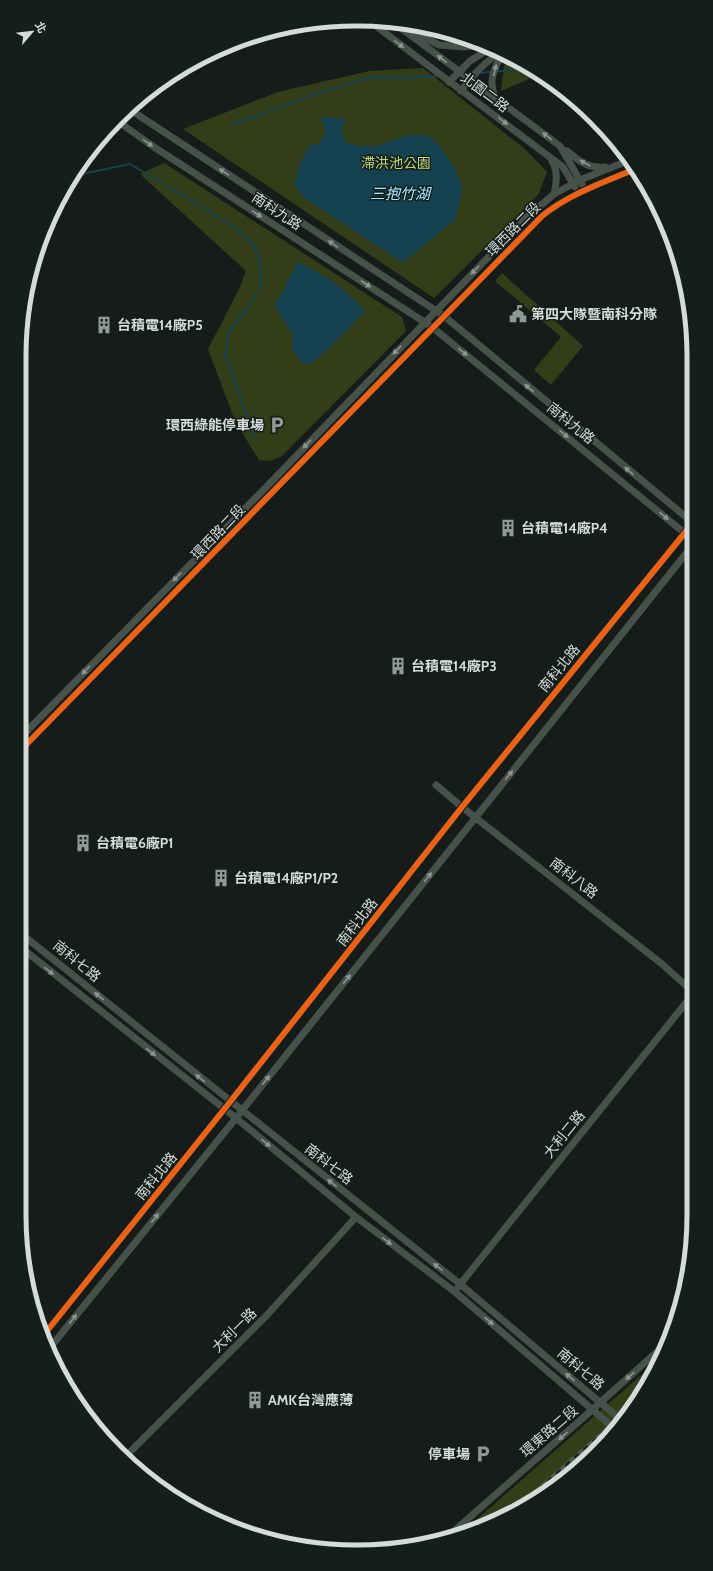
<svg xmlns="http://www.w3.org/2000/svg" width="713" height="1571" font-family="Cabin,'Noto Sans TC',sans-serif">
  <style>
    .green { fill: #333e19 }
    .water { fill: #154250 }
    .lines { fill: none; stroke-linecap: round; stroke-linejoin: round }
    .stream { stroke: #154250; stroke-width: 2 }
    .street { stroke: #465249; stroke-width: 7 }
    .rail-casing { stroke: #525c56; stroke-width: 3.5 }
    .rail { stroke: #141e1b; stroke-width: 2; stroke-dasharray: 6; stroke-linecap: butt }
    .cycleway-casing { stroke: #141e1b; stroke-width: 8 }
    .cycleway { stroke: #ea6118; stroke-width: 6 }
    .oneway { fill: #8e9691 }
    .labels { text-anchor: middle; stroke-width: 3; stroke-linejoin: round; paint-order: stroke }
    .street-label { font-size: 14px; fill: #d5dbd9; stroke: #141e1b }
    .park-label { font-size: 14px; fill: #bed879; stroke: #141e1b }
    .poi-label { font-size: 14px; font-weight: bold; fill: #d5dbd9; stroke: #141e1b; text-anchor: start }
    .water-label { font-size: 15px; font-style: italic; fill: #a3e6fe; stroke: #141e1b }
    .rim { fill: none; stroke: #d5dbd9; stroke-width: 5 }
  </style>
  <rect width="100%" height="100%" fill="#161c1a"/>
  <path class="green" d="M511 59 538 75 501 91 504 66Z
    M423 68 526 150 547 172 538 195 434 298 183 129 278 92 369 71Z
    M164 163 402 317 406 331 282 456 271 461 259 460 235 421 208 349 240 287 246 271 140 174Z
    M502 273 583 346 551 385 534 370 561 337 495 281Z
    M657 1361 610 1437 525 1507 465 1534 458 1536Z"/>
  <path class="water" d="M321 117 346 119 341 129 345 142 356 145 374 147 408 135H426L438 143 455 168 462 187 456 219 403 263 303 197 295 186C298 167 300 161 311 144L318 145 326 132Z
    M298 262C324 274 346 289 365 311 347 330 330 349 309 365L298 359 292 348 293 335 279 314 275 305Z"/>
  <g class="lines">
    <path class="stream" d="M479 73 514 70 523 66
      M232 125 316 94 372 77 408 78 439 76
      M72 176 130 164 208 210 237 229 255 246 260 264 261 285 247 310 229 331 225 355 256 440"/>
    <path class="street" d="M368 20 563 167 575 187
      M394 23 560 146 582 184
      M409 30 439 45 464 47 483 44
      M449 82 470 61 491 48
      M461 91C472 76 484 62 500 53
      M495 96C488 83 494 66 503 55
      M129 109 444 316 692 522
      M116 120 154 147 432 327 692 539
      M567 151C580 162 589 169 605 167
      M551 159C558 171 557 180 554 194
      M19 739 275 478 527 217 554 194 580 180 630 160
      M19 752 542 216C569 194 602 183 635 169
      M436 785 462 807 662 964 693 992
      M19 932 460 1284 621 1420
      M19 946 236 1118 356 1217 455 1292 615 1429
      M458 1287 693 994
      M43 1336 230 1102 462 807 692 524
      M49 1349 236 1118 692 546
      M126 1456 267 1315 356 1217
      M445 1539 592 1410 669 1341"/>
    <g class="rail-casing">
      <path id="rail" d="M511 1513 625 1413"/>
    </g>
    <use href="#rail" class="rail"/>
    <g class="cycleway-casing">
      <path id="cycleway" d="M19 752 542 216C569 194 602 183 635 169
        M43 1336 230 1102 462 807 692 524"/>
    </g>
    <use href="#cycleway" class="cycleway"/>
  </g>
  <defs><path id="oneway-solid" d="M-6-.8H1V-3.2L6.5 0L1 3.2V.8H-6Z"/></defs>
  <g class="oneway">
    <use href="#oneway-solid" transform="translate(399 44) rotate(37)"/>
    <use href="#oneway-solid" transform="translate(442 59) rotate(-143)"/>
    <use href="#oneway-solid" transform="translate(495 70) rotate(-77)"/>
    <use href="#oneway-solid" transform="translate(503 121) rotate(37)"/>
    <use href="#oneway-solid" transform="translate(547 136) rotate(-143)"/>
    <use href="#oneway-solid" transform="translate(148 143) rotate(35)"/>
    <use href="#oneway-solid" transform="translate(585 163) rotate(-151)"/>
    <use href="#oneway-solid" transform="translate(224 172) rotate(-146)"/>
    <use href="#oneway-solid" transform="translate(257 214) rotate(33)"/>
    <use href="#oneway-solid" transform="translate(333 244) rotate(-146)"/>
    <use href="#oneway-solid" transform="translate(475 270) rotate(134)"/>
    <use href="#oneway-solid" transform="translate(366 284) rotate(33)"/>
    <use href="#oneway-solid" transform="translate(397 350) rotate(134)"/>
    <use href="#oneway-solid" transform="translate(463 352) rotate(39)"/>
    <use href="#oneway-solid" transform="translate(529 388) rotate(-140)"/>
    <use href="#oneway-solid" transform="translate(564 434) rotate(40)"/>
    <use href="#oneway-solid" transform="translate(307 444) rotate(134)"/>
    <use href="#oneway-solid" transform="translate(629 471) rotate(-140)"/>
    <use href="#oneway-solid" transform="translate(664 516) rotate(40)"/>
    <use href="#oneway-solid" transform="translate(177 577) rotate(135)"/>
    <use href="#oneway-solid" transform="translate(86 670) rotate(134)"/>
    <use href="#oneway-solid" transform="translate(509 775) rotate(-51)"/>
    <use href="#oneway-solid" transform="translate(428 877) rotate(-51)"/>
    <use href="#oneway-solid" transform="translate(49 971) rotate(39)"/>
    <use href="#oneway-solid" transform="translate(347 979) rotate(-51)"/>
    <use href="#oneway-solid" transform="translate(99 996) rotate(-141)"/>
    <use href="#oneway-solid" transform="translate(151 1052) rotate(38)"/>
    <use href="#oneway-solid" transform="translate(200 1078) rotate(-141)"/>
    <use href="#oneway-solid" transform="translate(266 1080) rotate(-51)"/>
    <use href="#oneway-solid" transform="translate(266 1143) rotate(39)"/>
    <use href="#oneway-solid" transform="translate(332 1183) rotate(-142)"/>
    <use href="#oneway-solid" transform="translate(155 1218) rotate(-51)"/>
    <use href="#oneway-solid" transform="translate(387 1241) rotate(37)"/>
    <use href="#oneway-solid" transform="translate(438 1267) rotate(-142)"/>
    <use href="#oneway-solid" transform="translate(73 1319) rotate(-51)"/>
    <use href="#oneway-solid" transform="translate(489 1321) rotate(41)"/>
    <use href="#oneway-solid" transform="translate(630 1376) rotate(138)"/>
    <use href="#oneway-solid" transform="translate(570 1377) rotate(-140)"/>
    <use href="#oneway-solid" transform="translate(563 1436) rotate(139)"/>
  </g>
  <defs>
    <g id="civic-bare" transform="scale(1.38)"><path d="M-.6-6.5H3V-4.5H.6V-3L4-1V1h2V6H-6V1h2V-1L-.6-3ZM-1.2 2.5V6h2.4V2.5Z" fill="#929896" stroke="#141e1b" stroke-width="2.5" paint-order="stroke"/></g>
    <g id="building-bare" transform="scale(1.38)"><path d="M-4-6H4V6H1V3H-1V6H-4ZM-2.5-4.3h1.7v1.8h-1.7ZM.8-4.3h1.7v1.8H.8ZM-2.5-1h1.7V.8h-1.7ZM.8-1h1.7V.8H.8Z" fill="#929896" stroke="#141e1b" stroke-width="2.5" paint-order="stroke"/></g>
    <g id="parking-bare" transform="scale(1.38)"><path d="M-3.5-5.5H1a3.5 3.5 0 0 1 0 7H-1V5.5H-3.5ZM-1-3.4V-.6H.8a1.4 1.4 0 0 0 0-2.8Z" fill="#929896" stroke="#141e1b" stroke-width="2.5" paint-order="stroke"/></g>
  </defs>
  <g fill-rule="evenodd">
    <use href="#civic-bare" x="518" y="314"/>
    <use href="#building-bare" x="104" y="325"/>
    <use href="#parking-bare" x="277" y="425"/>
    <use href="#building-bare" x="508" y="528"/>
    <use href="#building-bare" x="398" y="666"/>
    <use href="#building-bare" x="83" y="843"/>
    <use href="#building-bare" x="221" y="878"/>
    <use href="#building-bare" x="255" y="1400"/>
    <use href="#parking-bare" x="483" y="1454"/>
  </g>
  <g class="labels">
    <g class="street-label">
      <text transform="translate(485 92) rotate(37)" y="5">北園二路</text>
      <text transform="translate(277 211) rotate(33)" y="5">南科九路</text>
      <text transform="translate(513 229) rotate(-45)" y="5">環西路二段</text>
      <text transform="translate(571 423) rotate(39)" y="5">南科九路</text>
      <text transform="translate(218 532) rotate(-46)" y="5">環西路二段</text>
      <text transform="translate(559 668) rotate(-51)" y="5">南科北路</text>
      <text transform="translate(574 878) rotate(38)" y="5">南科八路</text>
      <text transform="translate(357 922) rotate(-52)" y="5">南科北路</text>
      <text transform="translate(77 961) rotate(39)" y="5">南科七路</text>
      <text transform="translate(564 1134) rotate(-51)" y="5">大利二路</text>
      <text transform="translate(329 1164) rotate(38)" y="5">南科七路</text>
      <text transform="translate(156 1176) rotate(-51)" y="5">南科北路</text>
      <text transform="translate(234 1330) rotate(-45)" y="5">大利一路</text>
      <text transform="translate(581 1369) rotate(40)" y="5">南科七路</text>
      <text transform="translate(549 1431) rotate(-41)" y="5">環東路二段</text>
    </g>
    <g class="park-label">
      <text x="396" y="168">滯洪池公園</text>
    </g>
    <g class="poi-label">
      <text x="531" y="319">第四大隊暨南科分隊</text>
      <text x="117" y="330">台積電14廠P5</text>
      <text x="264" y="430" text-anchor="end">環西綠能停車場</text>
      <text x="521" y="533">台積電14廠P4</text>
      <text x="411" y="671">台積電14廠P3</text>
      <text x="96" y="848">台積電6廠P1</text>
      <text x="234" y="883">台積電14廠P1/P2</text>
      <text x="268" y="1405">AMK台灣應薄</text>
      <text x="470" y="1459" text-anchor="end">停車場</text>
    </g>
    <g class="water-label">
      <text x="400" y="199">三抱竹湖</text>
    </g>
  </g>
  <path d="M0 0H713V1571H0ZM356 26H357A330 330 0 0 1 687 356V1215A330 330 0 0 1 357 1545H356A330 330 0 0 1 26 1215V356A330 330 0 0 1 356 26Z" fill="#141e1b" fill-rule="evenodd"/>
  <path class="rim" d="M356 26H357A330 330 0 0 1 687 356V1215A330 330 0 0 1 357 1545H356A330 330 0 0 1 26 1215V356A330 330 0 0 1 356 26Z"/>
  <g transform="translate(32 32) rotate(62)" stroke="#141e1b" stroke-width="3" paint-order="stroke">
  <path d="M0-3L7 15L0 10L-7 15Z" fill="#d5dbd9"/>
  <text y="-6" font-size="11" font-weight="bold" text-anchor="middle" fill="#d5dbd9">北</text>
  </g>
</svg>
